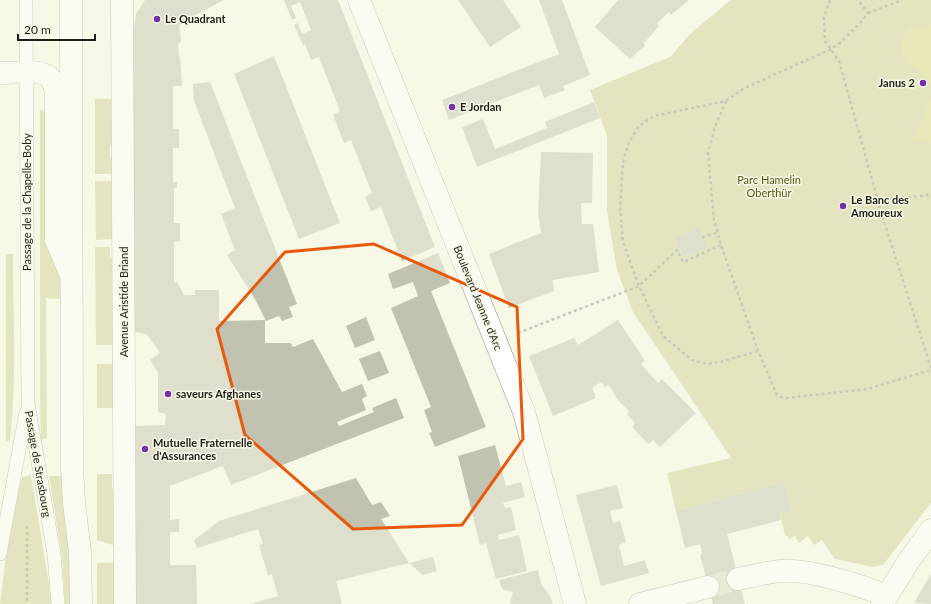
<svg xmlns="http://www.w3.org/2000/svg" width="931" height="604" font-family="Lato,sans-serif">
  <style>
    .green { fill: #cfcd95 }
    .water { fill: #d8d580 }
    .building { fill: #c2c2b1 }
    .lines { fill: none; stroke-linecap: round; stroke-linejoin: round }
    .street-tunnel { stroke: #d7d7c7; stroke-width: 22; stroke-dasharray: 22 11; stroke-linecap: butt }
    .lane-casing { stroke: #939382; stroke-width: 14 }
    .street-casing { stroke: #939382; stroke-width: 23 }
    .primary-casing { stroke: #939382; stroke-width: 23 }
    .path { stroke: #919184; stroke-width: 2.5; stroke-dasharray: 3 3; stroke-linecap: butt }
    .lane { stroke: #fff; stroke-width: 13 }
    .street { stroke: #fff; stroke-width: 22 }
    .primary { stroke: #fff; stroke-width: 22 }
    .marked { fill: none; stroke: #e8590c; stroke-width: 3; stroke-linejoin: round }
    .poi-dot { fill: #7232a8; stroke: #f8f8e6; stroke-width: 1.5 }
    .labels { text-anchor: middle; stroke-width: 3; stroke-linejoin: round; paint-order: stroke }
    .poi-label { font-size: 11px; font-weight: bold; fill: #1f1f18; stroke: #f8f8e6; text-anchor: start }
    .park-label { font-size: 11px; fill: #5a5718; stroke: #f8f8e6 }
    .street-label { font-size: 11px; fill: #1f1f18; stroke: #f8f8e6 }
  </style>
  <rect width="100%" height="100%" fill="#f8f8e6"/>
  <path class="green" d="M731 0H931V503L883 565 873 567 835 559 822 540 814 545 808 536 799 543 795 536 790 539 785 535 780 514 791 511 784 482 676 511 667 473 731 458 633 312 617 270 607 211V136L590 90 670 57 691 33Z
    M95 99H113V145H110V157H113V174H95Z
    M40 110 46 111 47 247 60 277V299L46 298 47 438 41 440 40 396Z
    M95 181H113V239L96 240Z
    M95 247H110V258H115V345H96Z
    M6 254H13C13 316 17 379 10 440L6 442Z
    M97 364H115V408H97Z
    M97 474H112V489H116V546L97 540Z
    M31 475 51 596V604H0L9 531 22 477Z
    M49 476H61L70 553V604H65L62 557Z
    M97 563H116V604H97Z"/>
  <path class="water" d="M931 25V86C927 74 916 72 908 64 902 58 900 47 902 39 904 36 908 32 910 29Z
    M931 100V143L912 141Z"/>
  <path class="building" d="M145 0H224L181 23 179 27 180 30 181 42 178 44 179 57H180L182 86H173V129H179V148H173V182H177V188H174V223H180V241L174 242V283L177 282 184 295H195V290H219V321L265 320V343H291L293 347 313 339 342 392 362 384 367 396 362 399 366 410 337 422 339 426 374 412 372 408 396 398 404 418 231 485 223 466 170 486V520L179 519V532H170V565H196L197 604H136L135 426 165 425 166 414 158 412V375L157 371 150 360 160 353 148 336 145 334 135 332 133 36 136 14Z
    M284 0H338L435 247 402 261 381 207 371 211 365 197 372 193 351 140 344 143 333 115 340 111 319 57 311 60 305 44 303 45 294 25 298 23 302 34 311 30 300 2 291 6 296 18 292 20Z
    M458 0H503L521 27 490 47Z
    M539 0H562L590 75 563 86 565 90 544 98 539 85 449 120 442 100 559 54Z
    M618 0H689L671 15 669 12 657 23 659 26 644 43 645 46 630 59 595 27Z
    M274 56 340 223 299 239 234 74Z
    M210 82 297 304 289 307 293 317 282 321 279 316 266 321 256 301 227 255 235 250 221 214 235 208 194 101 193 84Z
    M594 102 600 118 477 167 462 127 483 119 495 149 547 128 545 122Z
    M541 152 593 153 592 203H581L582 224H593L599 272 553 280 554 291 509 308 489 254 541 233 538 213Z
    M699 228 707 247 684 257 675 238Z
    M438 253 450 283 431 291 486 427 435 447 429 433 432 432 424 410 431 407 391 308 418 296 413 282 393 289 388 274Z
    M366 317 375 340 355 348 346 326Z
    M618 320 645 361 641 364 658 383 662 379 696 413 660 447 653 440 648 444 632 427 635 423 627 414 629 411 617 399 609 385 605 387 602 382 592 387 596 398 553 416 529 356 574 338 578 345Z
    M380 351 389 373 368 381 359 359Z
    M495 445 506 486 521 482 525 497 503 503 505 508 511 507 516 530 498 535 499 540 519 535 527 571 496 579 486 543 480 545 458 456Z
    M356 478 372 505 381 502 390 516 381 519 409 563 336 581 342 604H250L278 596 272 574 268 575 259 545 263 544 258 529 197 548 194 540 219 521Z
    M784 482 791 511 780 514 781 520 727 534 745 604H713L700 555 702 554 700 544 685 548 676 511Z
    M617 485 623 508 610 511 613 523 620 521 626 542 619 545 624 566 645 560 649 573 601 586 576 495Z
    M433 557 437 571 423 575 409 563Z
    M538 570 541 584 550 596 553 604H510L513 592 502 589 499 580Z
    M931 574V604L914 603 925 584Z"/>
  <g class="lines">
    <path class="street-tunnel" d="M708 587 738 579"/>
    <g class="lane-casing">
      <path id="lane" d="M26 0 28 404 54 554 58 604
        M0 554 26 412"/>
    </g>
    <g class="street-casing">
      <path id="street" d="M122 0 125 604
        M359 0 524 412 575 604
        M0 73C11 73 43 69 50 78 54 82 55 88 56 92V240L71 275
        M738 579C752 576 767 572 781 571 810 569 860 585 887 596
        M640 604 708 587
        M882 604 908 562 931 530"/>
    </g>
    <g class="primary-casing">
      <path id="primary" d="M71 0 72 467 74 503 80 552 81 604"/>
    </g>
    <path class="path" d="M830 0 824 17 825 41 839 61 881 212 931 368
      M868 13 902 0
      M726 101 715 127 708 153 714 220 721 245 758 351 777 395 781 397 786 398 867 389 931 370
      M878 200 931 195
      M702 237 717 233
      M518 333 639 286 677 250 683 262 721 245
      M758 351 720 362 707 364 692 360 663 336 639 286 623 242 620 207 623 162 629 142 639 126 654 116 726 101 743 89 831 49 840 43 862 21 868 13 858 0
      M27 526V604"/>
    <use href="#lane" class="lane"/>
    <use href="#street" class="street"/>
    <use href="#primary" class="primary"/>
  </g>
  <path d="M0 0H931V604H0ZM374 244 517 307 523 439 462 525 353 529 245 435 217 329 285 252Z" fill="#f8f8e6" fill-opacity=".55" fill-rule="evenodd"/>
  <path class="marked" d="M374 244 517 307 523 439 462 525 353 529 245 435 217 329 285 252Z"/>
  <g class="poi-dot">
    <circle cx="157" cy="19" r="4"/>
    <circle cx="923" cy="83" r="4"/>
    <circle cx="452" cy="107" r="4"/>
    <circle cx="843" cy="206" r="4"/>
    <circle cx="168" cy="394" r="4"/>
    <circle cx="145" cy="449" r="4"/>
  </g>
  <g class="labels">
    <g class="poi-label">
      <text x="165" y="23">Le Quadrant</text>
      <text x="915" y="87" text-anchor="end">Janus 2</text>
      <text x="460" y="111">E Jordan</text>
      <text x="851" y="204">Le Banc des<tspan x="851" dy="13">Amoureux</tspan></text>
      <text x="176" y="398">saveurs Afghanes</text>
      <text x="153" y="447">Mutuelle Fraternelle<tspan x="153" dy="13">d'Assurances</tspan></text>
    </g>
    <g class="park-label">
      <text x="769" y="184">Parc Hamelin<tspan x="769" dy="13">Oberthür</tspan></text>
    </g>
    <g class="street-label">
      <text transform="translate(27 202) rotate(-90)" y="4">Passage de la Chapelle-Boby</text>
      <text transform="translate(478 298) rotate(68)" y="4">Boulevard Jeanne d'Arc</text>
      <text transform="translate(124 302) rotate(-90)" y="4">Avenue Aristide Briand</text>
      <text transform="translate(38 464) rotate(80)" y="4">Passage de Strasbourg</text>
    </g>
  </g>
  <path d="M18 34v6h77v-6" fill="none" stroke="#1f1f18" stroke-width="2"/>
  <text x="24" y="34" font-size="12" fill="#1f1f18" stroke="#f8f8e6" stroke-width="3" paint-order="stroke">20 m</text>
</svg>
